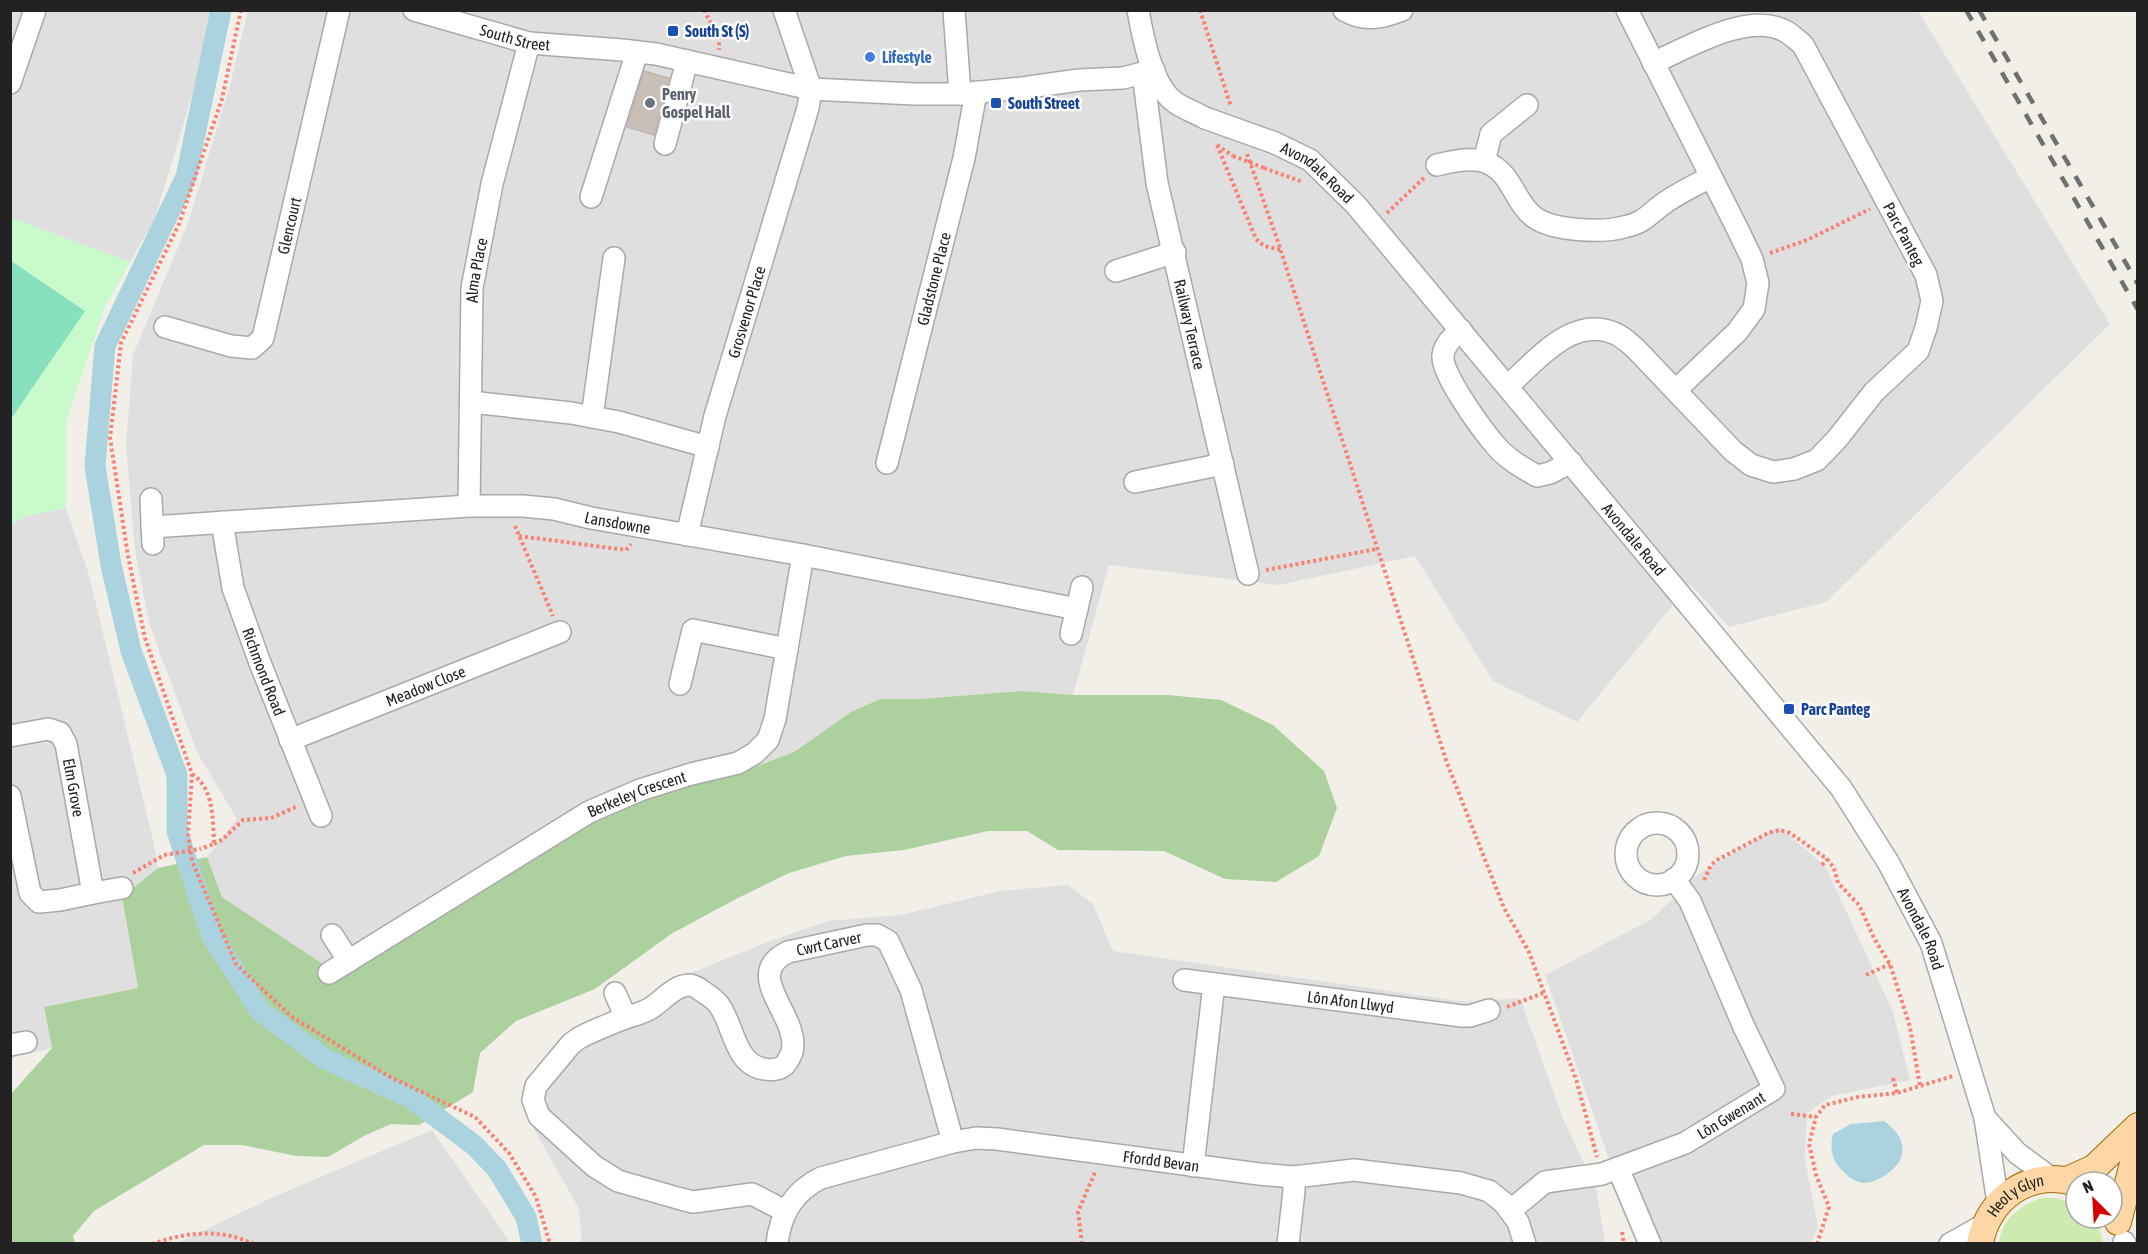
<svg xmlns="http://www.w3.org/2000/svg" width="2148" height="1254" font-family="'Asap Condensed',sans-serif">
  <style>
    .residential { fill: #e0dfdf }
    .grass { fill: #cdebb0 }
    .forest { fill: #add19e }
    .park { fill: #c8facc }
    .pitch { fill: #88e0be }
    .water { fill: #aad3df }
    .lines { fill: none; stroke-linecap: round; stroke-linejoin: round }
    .canal { stroke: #aad3df; stroke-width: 21 }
    .building { fill: #c7bfb8; stroke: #c4b6ab; stroke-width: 1.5 }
    .minor-casing { stroke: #a9a9a9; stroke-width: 24 }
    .major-casing { stroke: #a06b00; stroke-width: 28 }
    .path { stroke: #fa8072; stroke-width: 4; stroke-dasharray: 3 3; stroke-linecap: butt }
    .minor { stroke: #fff; stroke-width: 21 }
    .major { stroke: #fcd6a4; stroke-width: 26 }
    .rail { stroke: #707070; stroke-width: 4.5; stroke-dasharray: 12 12; stroke-linecap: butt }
    .minor-bridge-casing { stroke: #a9a9a9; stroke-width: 24; stroke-linecap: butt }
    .path-bridge { stroke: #fa8072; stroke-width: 4; stroke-dasharray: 3 3; stroke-linecap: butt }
    .minor-bridge { stroke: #fff; stroke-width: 21 }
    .transit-dot { fill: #1a4fb4; stroke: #fff; stroke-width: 2 }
    .shop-dot { fill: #3f7fe0; stroke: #fff; stroke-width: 2 }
    .worship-dot { fill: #6b7280; stroke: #fff; stroke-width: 2 }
    .labels { text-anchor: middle; stroke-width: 5; stroke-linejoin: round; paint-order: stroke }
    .transit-label { font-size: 16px; font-weight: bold; fill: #164399; stroke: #fff; text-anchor: start }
    .street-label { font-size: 16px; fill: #222; stroke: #fff }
    .shop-label { font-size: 16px; font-weight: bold; fill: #366cbe; stroke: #fff; text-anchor: start }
    .worship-label { font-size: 16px; font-weight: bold; fill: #5b616d; stroke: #fff; text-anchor: start }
  </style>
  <rect width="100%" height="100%" fill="#f2efe9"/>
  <path class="residential" d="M248 10 1918 11 2110 324 1826 602 1729 627 1690 584 1577 722 1493 681 1415 556 1279 585 1109 565 1073 695 1021 691 920 699H880L851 712 794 752 744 771 357 965 323 964 222 897 207 857 237 819 197 752 150 626 135 551 126 444 133 355 188 223 230 85Z
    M11 11H211L193 92 155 218 130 262 11 218Z
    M66 508 89 575 154 844 158 868 122 898 138 988 44 1007 52 1048 11 1058V524L26 516Z
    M1779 827 1825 866 1893 1012 1910 1080 1832 1096 1807 1113 1805 1159 1818 1227 1811 1243H1644L1618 1185 1545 975 1652 919 1697 875Z
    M1068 885 1093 904 1113 951 1466 1002 1520 998 1563 1119 1596 1188 1605 1243H582L579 1209 534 1129 521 1092 566 1034 630 1006 686 975 768 942 828 921 901 915 1000 891Z
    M432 1130 508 1239V1243H178L273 1197Z"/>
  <path class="grass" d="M2042 1198H2056L2076 1204V1218H2093L2099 1227 2103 1243H1999C2002 1219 2020 1205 2042 1198Z"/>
  <path class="forest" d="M1021 691 1073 695H1168L1221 700 1273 725 1324 771 1337 808 1319 856 1276 882 1225 879 1164 851 1058 850 1027 831H988L904 850 846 856 789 873 736 899 671 934 595 989 516 1021 480 1053 473 1092 419 1125 391 1124 364 1136 328 1157 296 1156 242 1145H204L94 1211 73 1236 75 1243 11 1244V1094L52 1048 44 1007 138 988 122 897 158 868 207 857 222 897 323 964 357 965 590 818 652 795 744 771 794 752 851 712 880 699H920Z"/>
  <path class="park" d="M11 218 130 262 105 307 66 421V508L26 516 11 524Z"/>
  <path class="pitch" d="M11 261 85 311 11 419Z"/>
  <path class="water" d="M1884 1121C1905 1136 1911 1157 1888 1173 1881 1179 1872 1183 1863 1183 1854 1182 1845 1174 1840 1168 1831 1158 1830 1146 1833 1134L1851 1124Z"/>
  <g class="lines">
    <path class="canal" d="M221 10 186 177 105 346 95 466 111 565 131 651 177 775V831L211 934 260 1011 325 1059 411 1098 474 1145 497 1169 526 1217 532 1244"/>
  </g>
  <path class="building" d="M644 71 669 78 654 135 627 127Z"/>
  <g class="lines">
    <g class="minor-casing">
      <g id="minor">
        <path id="s1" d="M414 10 529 43 622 50 656 54 811 89 914 94H960L1022 88 1079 80 1123 78 1154 70"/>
        <path d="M954 10 960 94"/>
        <path d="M1138 10C1143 38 1152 87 1176 103 1185 109 1196 113 1205 118"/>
        <path d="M1344 10C1364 22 1382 18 1402 10"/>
        <path d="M1627 10 1736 226 1752 259 1758 283 1754 309 1737 332 1676 390"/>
        <path id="s2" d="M1143 73 1157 183 1248 574"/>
        <path d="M10 83 35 10"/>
        <path id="s3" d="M1275 143 1310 160 1356 205 1841 788 1888 862 1931 943 1985 1118 1998 1203"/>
        <path d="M665 144 687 61"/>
        <path d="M1484 161 1491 134 1527 105"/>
        <path d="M1437 165C1467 157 1492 154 1510 184 1517 195 1523 209 1534 217 1553 231 1602 233 1624 227 1644 223 1648 215 1663 204 1678 193 1695 185 1711 177"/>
        <path d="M591 197 637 52"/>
        <path d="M1116 271 1175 252"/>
        <path id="s4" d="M165 327 231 346 252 348 263 338 339 10"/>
        <path d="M1461 330C1453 337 1444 344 1443 356 1441 374 1483 431 1496 446 1507 459 1523 468 1537 476L1550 473 1571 462"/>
        <path d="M1508 386C1537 360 1573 314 1616 334 1623 337 1629 343 1635 348L1733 451 1751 465 1773 472 1794 469 1817 460 1837 439 1874 392 1918 351 1926 328 1932 301 1926 275 1803 45C1797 40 1791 34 1785 31 1748 11 1687 48 1653 63"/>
        <path d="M471 402 571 413 619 422 708 447"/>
        <path d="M592 417 614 258"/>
        <path id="s5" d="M887 463 964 158 976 92"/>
        <path d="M1135 482 1223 464"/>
        <path d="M151 499 153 544"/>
        <path id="s6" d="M469 506 472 288 492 184 529 43"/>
        <path id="s7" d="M222 522 233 588 260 663 321 816"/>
        <path id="s8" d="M152 527 469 506H523L554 509 591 518 803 555 1077 609"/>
        <path id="s9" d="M687 535 715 416 808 108 811 89 784 10"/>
        <path d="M1071 634 1082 587"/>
        <path d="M680 684 693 630 787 649"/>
        <path id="s10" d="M10 736 48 729 60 733 66 744 93 893 60 900 39 902 30 893 10 796"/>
        <path id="s11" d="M290 740 560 632"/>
        <circle cx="1657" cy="854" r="31"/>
        <path d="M93 893 122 888"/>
        <path d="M332 935 349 961"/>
        <path id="s12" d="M329 973 589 812 640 790 691 774 738 763 755 753 768 740 775 719 803 555"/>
        <path id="s13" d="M1184 980 1462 1016H1470L1489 1010"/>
        <path d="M615 993 626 1018"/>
        <path d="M10 1045 26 1042"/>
        <path d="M1985 1118 2017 1153 2052 1179"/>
        <path d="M1193 1166 1214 984"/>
        <path d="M1618 1168 1650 1244"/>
        <path id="s14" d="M1511 1210 1545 1182 1602 1174 1685 1143 1774 1089 1744 1027 1690 901 1674 879"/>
        <path id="s15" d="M785 1211 752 1194 693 1202 681 1199 618 1181 594 1166 539 1116 533 1100 536 1086 571 1044 579 1038C594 1030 610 1024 625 1018 634 1015 643 1013 651 1008 662 1001 675 985 689 985 694 985 698 988 702 991 708 995 715 999 719 1005 734 1025 734 1064 764 1069 770 1070 777 1070 782 1067 787 1064 790 1057 792 1052 801 1016 740 975 788 952L867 935H877L888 941 911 990 953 1142"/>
        <path d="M2124 1242 2125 1244"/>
        <path id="s16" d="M777 1244C780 1215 794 1191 821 1178L953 1142 976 1138 997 1139 1259 1174 1294 1177 1354 1170 1461 1183 1489 1191 1504 1203 1518 1222 1525 1244"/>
        <path d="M1288 1244 1294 1191V1177"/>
        <path d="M1950 1244 1984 1225"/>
      </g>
    </g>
    <g class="major-casing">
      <g id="major">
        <path d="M2067 1180 2094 1168 2138 1126"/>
        <path d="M2118 1222 2138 1144"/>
        <path id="s17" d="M1980 1244C1987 1198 2031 1168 2076 1183"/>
      </g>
    </g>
    <path class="path" d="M241 10 222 99 179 224 121 343 110 438 128 556 145 638 192 774 188 834 192 861 236 964 292 1017 390 1077 475 1117 509 1153 536 1197 550 1244
      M704 10 719 39V50
      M1200 10 1231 107
      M1217 145 1256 239 1264 246 1281 250
      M1217 145 1233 156
      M1247 154 1278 242 1447 763 1504 908 1529 952 1576 1079 1597 1157
      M1264 168 1303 182
      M1387 213 1425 177
      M1770 253 1807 240 1870 209
      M515 526 553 616
      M519 536 626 550 631 544
      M1266 570 1377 549
      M192 774C214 788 213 821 214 844L200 849
      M214 844 223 839 243 820 271 818 298 806
      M1822 865 1827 859
      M133 873 164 855
      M1704 880 1711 865 1717 860 1768 833 1780 830 1790 833 1827 859 1834 868 1838 883 1859 905 1875 940 1890 964 1910 1027 1920 1086
      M1866 975 1890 964
      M1507 1007 1543 993
      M1893 1078 1897 1093
      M1791 1114 1816 1117
      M1622 1232 1624 1244
      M152 1244C187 1232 219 1228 254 1244
      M1082 1244 1078 1212 1096 1170
      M1817 1244 1829 1207 1816 1175 1809 1144 1816 1117 1825 1105 1858 1097 1897 1093 1953 1076"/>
    <use href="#minor" class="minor"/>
    <use href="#major" class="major"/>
    <path class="rail" d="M1966 10 2138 310
      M1979 10 2138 284"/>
    <g class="minor-bridge-casing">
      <path id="minor-bridge" d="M1205 118 1275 143"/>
    </g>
    <path class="path-bridge" d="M1233 156 1264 168
      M164 855 200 849"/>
    <use href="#minor-bridge" class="minor-bridge"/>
  </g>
  <g class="transit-dot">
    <rect x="667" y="25" width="12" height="12" rx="3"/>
    <rect x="990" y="97" width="12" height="12" rx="3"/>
    <rect x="1783" y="703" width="12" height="12" rx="3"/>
  </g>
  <circle class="shop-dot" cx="870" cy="57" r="6"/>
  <circle class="worship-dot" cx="650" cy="103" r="6"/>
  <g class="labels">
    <g class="transit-label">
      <text x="685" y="37">South St (S)</text>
      <text x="1008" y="109">South Street</text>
      <text x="1801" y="715">Parc Panteg</text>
    </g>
    <g class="street-label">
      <text dy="6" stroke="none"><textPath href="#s1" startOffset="105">South Street</textPath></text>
      <text dy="6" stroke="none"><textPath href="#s3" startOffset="52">Avondale Road</textPath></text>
      <text dy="6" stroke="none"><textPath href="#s4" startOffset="220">Glencourt</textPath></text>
      <text transform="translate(1904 234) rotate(62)" y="6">Parc Panteg</text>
      <text dy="6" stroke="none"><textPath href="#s6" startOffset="236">Alma Place</textPath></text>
      <text dy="6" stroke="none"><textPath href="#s5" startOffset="190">Gladstone Place</textPath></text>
      <text dy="6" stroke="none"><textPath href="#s9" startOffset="231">Grosvenor Place</textPath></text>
      <text dy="6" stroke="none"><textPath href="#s2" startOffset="256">Railway Terrace</textPath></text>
      <text dy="6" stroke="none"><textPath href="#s8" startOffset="468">Lansdowne</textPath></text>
      <text dy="6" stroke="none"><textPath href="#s3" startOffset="538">Avondale Road</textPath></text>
      <text dy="6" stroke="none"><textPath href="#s7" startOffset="156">Richmond Road</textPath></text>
      <text dy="6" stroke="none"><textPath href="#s11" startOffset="146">Meadow Close</textPath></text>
      <text dy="6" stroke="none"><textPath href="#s10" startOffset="108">Elm Grove</textPath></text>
      <text dy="6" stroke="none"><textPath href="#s12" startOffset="357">Berkeley Crescent</textPath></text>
      <text dy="6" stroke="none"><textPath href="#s3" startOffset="1024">Avondale Road</textPath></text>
      <text dy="6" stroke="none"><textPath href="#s15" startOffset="806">Cwrt Carver</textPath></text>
      <text dy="6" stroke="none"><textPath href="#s13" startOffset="168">Lôn Afon Llwyd</textPath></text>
      <text dy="6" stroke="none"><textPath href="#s14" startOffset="244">Lôn Gwenant</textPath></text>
      <text dy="6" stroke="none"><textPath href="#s16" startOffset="430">Ffordd Bevan</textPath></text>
      <text dy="6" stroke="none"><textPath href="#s17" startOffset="64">Heol y Glyn</textPath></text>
    </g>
    <g class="shop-label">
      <text x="882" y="63">Lifestyle</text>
    </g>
    <g class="worship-label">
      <text x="662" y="100">Penry<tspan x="662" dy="18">Gospel Hall</tspan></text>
    </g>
  </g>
  <rect width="2148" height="1254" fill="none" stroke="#222222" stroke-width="24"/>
  <g transform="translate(2094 1200) rotate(336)"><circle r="28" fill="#ffffff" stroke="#a7a7a7" stroke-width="1.5"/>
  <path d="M0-4.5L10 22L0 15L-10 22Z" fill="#d40000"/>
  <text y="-9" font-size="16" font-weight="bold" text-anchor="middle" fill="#222222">N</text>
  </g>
</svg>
